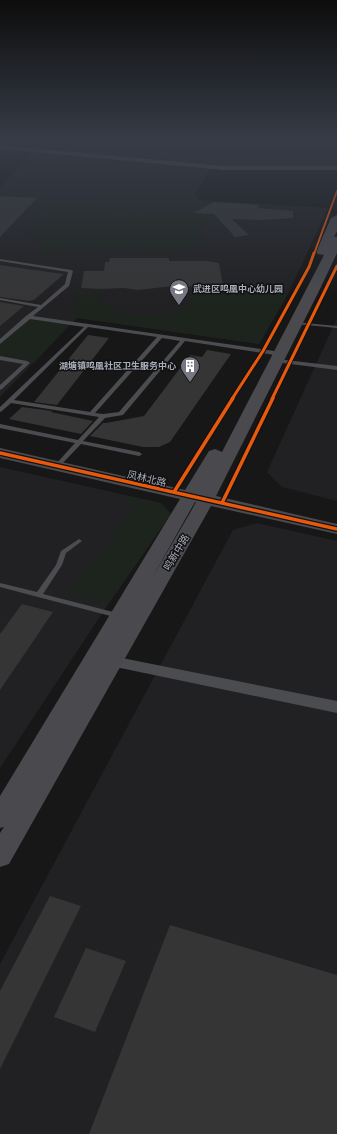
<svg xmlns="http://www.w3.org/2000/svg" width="337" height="1134" font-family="Roboto,'Noto Sans SC',sans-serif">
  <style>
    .built { fill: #212123 }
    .green { fill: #1d241e }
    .building { fill: #353536 }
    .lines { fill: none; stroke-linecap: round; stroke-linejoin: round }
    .lane { fill: #4b4c50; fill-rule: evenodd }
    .street { fill: #4b4c50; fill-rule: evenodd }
    .secondary { fill: #4a4a4e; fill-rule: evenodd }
    .cycleway-far2-casing { stroke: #111113; stroke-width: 3.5 }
    .cycleway-far1-casing { stroke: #111113; stroke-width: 5 }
    .cycleway-casing { stroke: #111113; stroke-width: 6 }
    .cycleway-far2 { stroke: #e8590c; stroke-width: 2 }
    .cycleway-far1 { stroke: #e8590c; stroke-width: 3 }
    .cycleway { stroke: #e8590c; stroke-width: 3.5 }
    .labels { text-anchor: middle; stroke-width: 3; stroke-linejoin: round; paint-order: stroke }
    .far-poi-label { font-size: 9px; font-weight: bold; fill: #a8adb8; stroke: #111113; text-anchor: start }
    .street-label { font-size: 10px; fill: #a8adb8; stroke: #111113 }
  </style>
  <rect width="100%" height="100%" fill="#171717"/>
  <path class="built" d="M0 139H337V162L335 166H225L0 144Z
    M33 153 210 169 195 195 199 200 328 208 289 292 259 344 77 318 0 397V187Z
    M337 318V501L282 487 267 472Z
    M0 467 161 503 171 514 109 603 0 768Z
    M257 523 337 541V1134H0V964L233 530Z"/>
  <path class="green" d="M55 204 215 215 208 228 193 227 201 234 205 239C198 248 183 252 172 254L108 251 99 253 70 251 66 255 36 251 42 245 29 236 28 229 34 224 51 218 36 217 45 207Z
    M265 285H271L269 290 289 292 259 344 77 318 75 294H100L98 297C109 320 165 321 184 307 188 304 190 299 192 294Z
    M28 318 70 324 34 363 0 357V344Z
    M128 496 161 503 171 514 109 603 68 594 136 507 123 502Z"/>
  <path class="building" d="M0 196 37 198 0 237Z
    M214 202 259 205 257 208 293 211V218L261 220 232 219 249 235 235 237 214 214 193 213Z
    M110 258H169V261H207L219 263 223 286 164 287 138 290 124 288 101 289 81 288 84 271H104L105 262H109Z
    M0 265 41 271 64 274 34 300 29 301 0 297Z
    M0 302 24 306 0 326Z
    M88 335 109 338 57 405 34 402Z
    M207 350 231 354 170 442 159 447H143L90 436 103 423H106L144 416 190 355 202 357Z
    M22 407 52 411 51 412 93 421 81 434 9 419Z
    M22 604 53 612 0 690V634Z
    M50 896 81 906 0 1069V991Z
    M170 925 337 975V1134H89Z
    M86 948 126 961 95 1032 54 1017Z"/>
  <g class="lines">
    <path class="lane" d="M0 259 71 270 73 271 69 286 33 316 281 352 284 354 281 356 185 341 123 415 105 418 83 441 139 452 142 454 141 455 139 456 81 444 59 467H55L54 466 55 465 75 443 0 428V424L78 440 99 417 11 403 2 411 0 412V407L84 327 30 319 0 344V339L26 316 38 307 0 300V298L41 305 65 284 68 272 0 261ZM88 327 157 337 90 412 14 400ZM162 338 180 341 119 412 103 414 95 413Z
      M294 322 337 326V328L296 324H294Z
      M0 356 27 361 30 363 2 389 0 390V385L23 364 0 360Z
      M277 359 337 366V370L275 362V360Z
      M79 539 82 541 66 553 62 565 43 594 121 614 122 616 121 618H118L0 587V583L37 592 56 565 61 551Z"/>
    <path class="street" d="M0 145 224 166H337V170H224L0 149Z
      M112 656 337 701V713L106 665 104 661 106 657Z"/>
    <path class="secondary" d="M337 215V231L334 237H337V253L319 291 216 496 337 524V534L211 506 9 864 0 867V833L4 827 0 828V796L180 499 0 458V448L185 490 209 451 215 449 222 452 324 255 318 254 316 252 331 218ZM196 502 190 513 152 578 195 502Z"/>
    <g class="cycleway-far2-casing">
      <path id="cycleway-far2" d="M314 254 337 191"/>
    </g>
    <g class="cycleway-far1-casing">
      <path id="cycleway-far1" d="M232 399 263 351 309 267 314 253
        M272 399 337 266"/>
    </g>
    <g class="cycleway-casing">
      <path id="cycleway" d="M0 453 337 529
        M174 492 233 398
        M222 503 273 398"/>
    </g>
    <use href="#cycleway-far2" class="cycleway-far2"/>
    <use href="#cycleway-far1" class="cycleway-far1"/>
    <use href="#cycleway" class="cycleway"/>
  </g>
  <linearGradient id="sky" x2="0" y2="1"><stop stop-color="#0d0d0d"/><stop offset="0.47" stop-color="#363c47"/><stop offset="1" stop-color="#363c47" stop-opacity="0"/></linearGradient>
  <rect width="337" height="298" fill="url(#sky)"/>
  <defs>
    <g id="school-pin" transform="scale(1)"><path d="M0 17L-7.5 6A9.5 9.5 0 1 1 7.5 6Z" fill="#757880" stroke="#111113"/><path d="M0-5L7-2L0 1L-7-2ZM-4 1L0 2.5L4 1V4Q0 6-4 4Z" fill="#fff"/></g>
    <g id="building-pin" transform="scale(1)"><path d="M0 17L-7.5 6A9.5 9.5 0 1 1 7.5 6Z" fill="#757880" stroke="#111113"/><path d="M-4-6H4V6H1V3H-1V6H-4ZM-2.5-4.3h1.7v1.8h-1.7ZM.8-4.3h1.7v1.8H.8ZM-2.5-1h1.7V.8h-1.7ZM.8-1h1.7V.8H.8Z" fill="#fff"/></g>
  </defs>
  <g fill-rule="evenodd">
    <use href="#school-pin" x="179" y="289"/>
    <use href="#building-pin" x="190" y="366"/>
  </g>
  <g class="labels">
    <g class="far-poi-label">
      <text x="193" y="292">武进区鸣凰中心幼儿园</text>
      <text x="176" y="369" text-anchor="end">湖塘镇鸣凰社区卫生服务中心</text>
    </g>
    <g class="street-label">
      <text transform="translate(147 478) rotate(13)" y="4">凤林北路</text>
      <text transform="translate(176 552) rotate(-59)" y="4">鸣新中路</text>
    </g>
  </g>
</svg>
